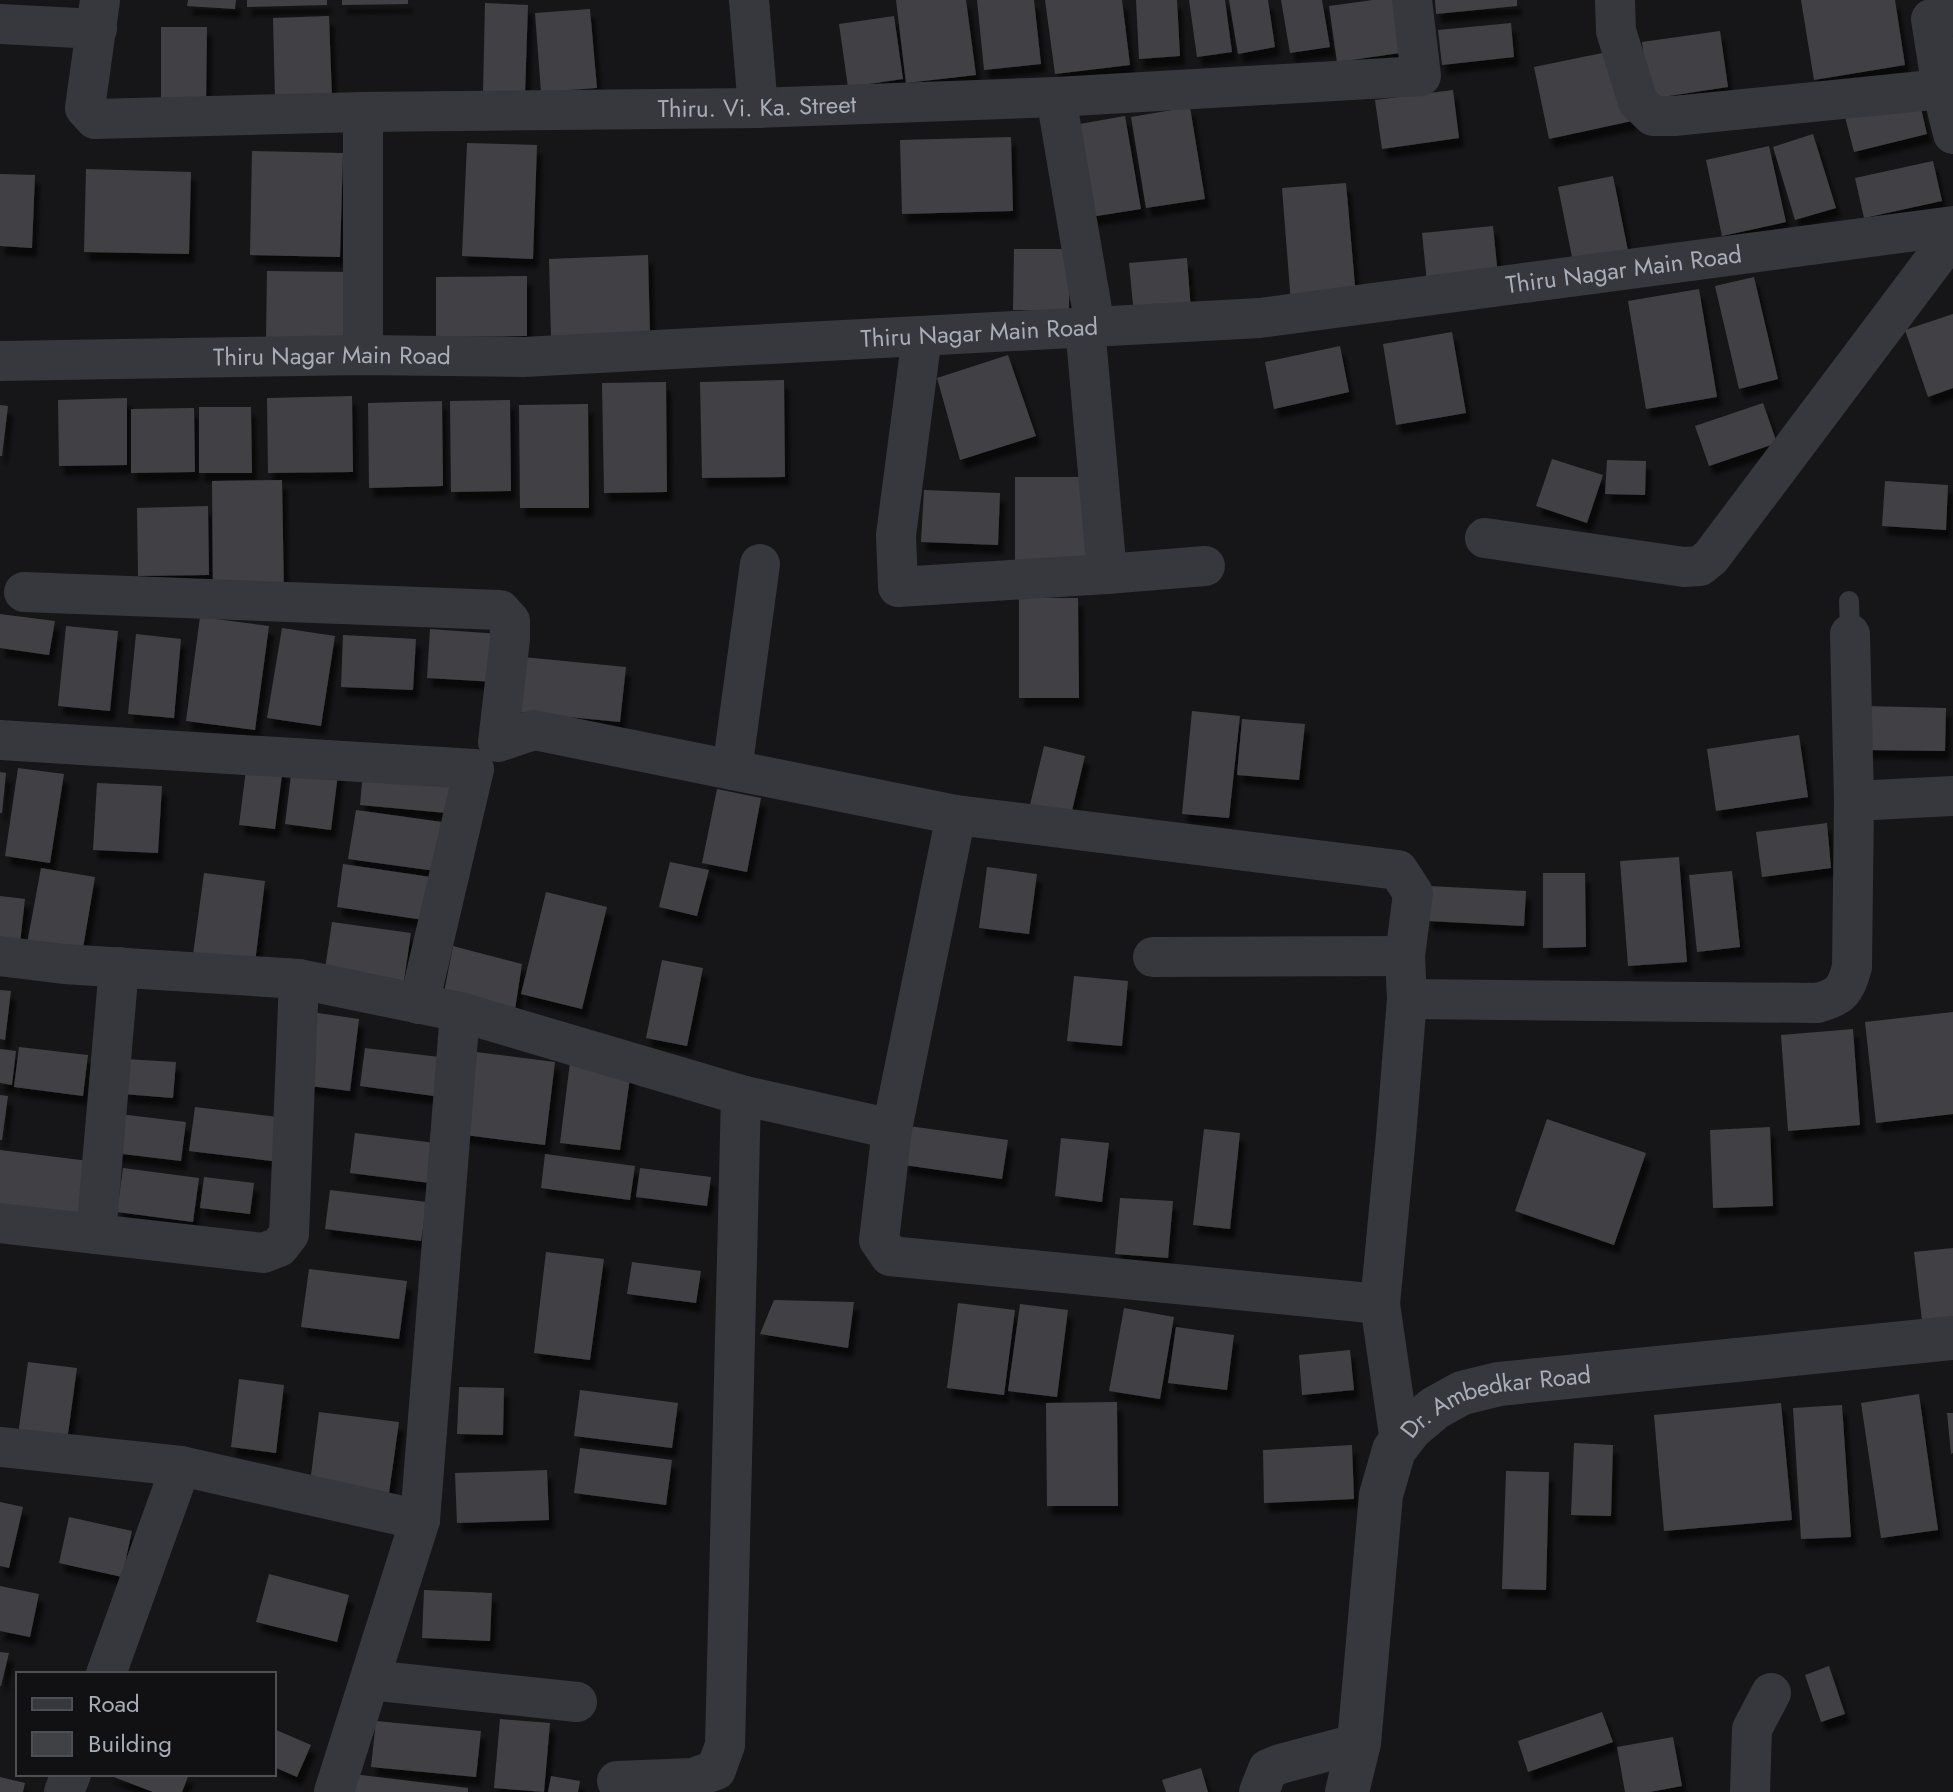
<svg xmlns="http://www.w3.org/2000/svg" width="1953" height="1792" font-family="Jost,sans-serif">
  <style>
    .building { fill: #404145; filter: url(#shadow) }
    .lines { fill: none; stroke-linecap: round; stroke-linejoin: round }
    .service { stroke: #37383d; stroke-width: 20 }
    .minor { stroke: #37383d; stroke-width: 40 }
    .tertiary { stroke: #37383d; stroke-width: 44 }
    .labels { text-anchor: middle; stroke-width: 6; stroke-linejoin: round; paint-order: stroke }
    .street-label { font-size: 24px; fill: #a8adb8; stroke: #111113 }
  </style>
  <defs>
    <filter id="shadow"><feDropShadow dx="5" dy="9" stdDeviation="2" flood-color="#0009"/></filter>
  </defs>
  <rect width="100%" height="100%" fill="#161618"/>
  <path class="building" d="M188 0H236L235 9 187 6Z
    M247 0H327V5L247 7Z
    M342 0H408V4L342 5Z
    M896 0H966L976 75 906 83Z
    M977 0H1034L1041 64 984 70Z
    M1045 0H1122L1130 65 1055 74Z
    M1136 0H1177L1180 56 1139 59Z
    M1189 0H1225L1232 52 1197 57Z
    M1229 0H1268L1275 47 1238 54Z
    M1281 0H1322L1330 47 1290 53Z
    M1373 0H1393L1400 53 1337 62 1329 6Z
    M1435 0H1517V6L1436 14Z
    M1801 0H1895L1905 65 1814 80Z
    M485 3 528 5 525 94 483 92Z
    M590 9 597 88 541 92 535 13Z
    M329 16 332 98 275 100 273 18Z
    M894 16 903 79 848 87 839 24Z
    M1511 23 1514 57 1442 65 1438 30Z
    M161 27H207L206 108H161Z
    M1720 31 1728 87 1649 99 1642 42Z
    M1617 50 1632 121 1549 139 1534 67Z
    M1453 90 1459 138 1382 149 1375 100Z
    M1918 95 1927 134 1854 152 1844 113Z
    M1190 107 1205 199 1146 208 1131 117Z
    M1125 116 1141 209 1084 218 1068 126Z
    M1813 134 1836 208 1795 220 1773 147Z
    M1011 137 1013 211 902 214 900 140Z
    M467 143 537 145 533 259 462 256Z
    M1769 146 1786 222 1722 236 1706 160Z
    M252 151 343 153 340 257 250 255Z
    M1933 161 1942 201 1864 218 1855 178Z
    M86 169 191 172 189 254 84 252Z
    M0 174 35 175 32 248 0 246Z
    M1613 176 1628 251 1573 262 1558 187Z
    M1346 183 1356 297 1291 303 1282 188Z
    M1493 226 1498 276 1427 283 1422 233Z
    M1014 249H1070L1069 311 1013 310Z
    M648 255 650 335 551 338 549 259Z
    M1187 258 1191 311 1134 315 1129 263Z
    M267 271 351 272 350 341H266Z
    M527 276V336L436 337V277Z
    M1754 277 1778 379 1739 389 1715 286Z
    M1699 289 1717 397 1646 409 1628 301Z
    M1953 314V388L1928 397 1905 330Z
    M1452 332 1466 413 1396 425 1383 344Z
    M1340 346 1349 392 1274 409 1265 362Z
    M1008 355 1036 436 960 460 937 378Z
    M784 380 785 477 702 478 700 382Z
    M666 382 667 492 604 493 602 383Z
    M352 396 353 472 268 473 267 398Z
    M127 398V465L59 466 58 400Z
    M510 400 511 491 451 492 450 401Z
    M442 401 443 486 369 488 368 403Z
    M1763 403 1777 443 1709 466 1695 426Z
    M588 404 589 508H520L519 405Z
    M0 405 8 406 2 456H0Z
    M199 407H251L252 473H199Z
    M194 408 195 472 131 473V409Z
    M1552 459 1603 475 1587 523 1536 506Z
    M1607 460 1646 461 1645 495 1605 494Z
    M1015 477H1086V563H1015Z
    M282 480 284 594 213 595 212 481Z
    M1885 481 1948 485 1946 530 1882 526Z
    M924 490 1000 493 998 545 921 542Z
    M208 506 209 575 138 576 137 508Z
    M1019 598H1078L1079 698H1019Z
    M0 614 55 621 49 655 0 648Z
    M200 617 269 626 255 730 186 721Z
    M66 626 118 631 110 711 58 706Z
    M282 628 335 636 321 726 267 718Z
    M430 629 500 634 496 682 427 678Z
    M136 634 181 639 174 718 128 714Z
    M343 635 416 639 413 690 341 687Z
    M523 657 626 667 620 722 517 712Z
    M1865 706 1946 708 1945 751 1865 750Z
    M1192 711 1240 716 1229 818 1182 814Z
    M1242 719 1305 724 1299 780 1237 775Z
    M1799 735 1808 797 1716 811 1707 749Z
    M1044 746 1085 756 1070 819 1029 809Z
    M293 759 339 766 331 830 285 824Z
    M247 762 283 767 275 829 239 825Z
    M18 768 64 774 50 863 5 856Z
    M363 771 460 779 457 814 360 805Z
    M0 772 6 773 2 813H0Z
    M97 783 162 786 158 853 93 850Z
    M717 789 761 798 747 872 702 863Z
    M356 810 449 823 443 872 348 859Z
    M1827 823 1831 868 1762 877 1756 832Z
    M1679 857 1687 962 1628 966 1620 861Z
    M670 862 709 870 697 916 659 907Z
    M343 864 444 879 437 922 337 907Z
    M987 867 1037 874 1029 934 979 928Z
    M41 868 95 877 82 954 27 944Z
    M1732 871 1740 947 1697 952 1689 875Z
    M204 873 265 881 255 963 193 955Z
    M1543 873H1585L1586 947 1543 948Z
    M1429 886 1526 891 1524 926 1427 921Z
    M546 892 607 907 582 1009 521 994Z
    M0 896 25 899 19 952 0 949Z
    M332 922 411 933 403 987 324 976Z
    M453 946 522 964 514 1016 443 998Z
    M662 960 703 968 687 1046 646 1038Z
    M1074 976 1128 981 1122 1046 1067 1041Z
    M0 990 11 991 5 1040 0 1039Z
    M311 1012 359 1019 350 1091 302 1085Z
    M1953 1012V1114L1876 1123 1865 1022Z
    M1853 1029 1860 1125 1788 1131 1781 1035Z
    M19 1047 88 1055 83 1096 14 1087Z
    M365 1048 439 1057 434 1096 360 1086Z
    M0 1049 16 1051 12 1085 0 1083Z
    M468 1051 555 1062 545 1145 457 1134Z
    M125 1059 176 1062 173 1098 123 1094Z
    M570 1062 631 1070 620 1150 560 1143Z
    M0 1095 8 1096 2 1140H0Z
    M195 1107 278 1117 272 1161 189 1151Z
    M111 1113 186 1122 181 1161 106 1152Z
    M1547 1119 1646 1153 1614 1245 1515 1211Z
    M909 1126 1008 1140 1002 1179 904 1165Z
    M1770 1127 1773 1206 1713 1208 1710 1130Z
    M1204 1129 1240 1133 1230 1229 1193 1225Z
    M355 1133 435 1143 430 1183 350 1173Z
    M1061 1138 1109 1143 1102 1202 1055 1196Z
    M0 1150 89 1161 81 1216 0 1206Z
    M545 1154 635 1166 630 1200 541 1188Z
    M123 1168 199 1178 193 1222 117 1212Z
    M640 1168 711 1177 707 1206 636 1197Z
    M204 1177 254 1183 250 1214 200 1208Z
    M330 1190 427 1202 421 1241 325 1229Z
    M1120 1198 1173 1201 1168 1258 1115 1254Z
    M1953 1248V1317L1922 1321 1914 1252Z
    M546 1252 604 1259 590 1360 534 1353Z
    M632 1262 701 1271 696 1303 627 1294Z
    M309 1269 407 1281 399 1339 301 1327Z
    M774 1300 854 1302 848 1348 760 1334Z
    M958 1303 1015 1310 1004 1395 947 1388Z
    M1020 1304 1068 1310 1057 1397 1008 1391Z
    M1124 1308 1174 1317 1160 1399 1109 1391Z
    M1176 1327 1234 1335 1227 1390 1168 1383Z
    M1350 1350 1354 1390 1302 1395 1299 1355Z
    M28 1362 77 1368 67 1441 18 1435Z
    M239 1379 284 1385 276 1453 231 1447Z
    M459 1387 504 1388 503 1435 457 1434Z
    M580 1390 678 1403 672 1448 574 1436Z
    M1919 1394 1938 1530 1881 1538 1861 1403Z
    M1117 1402 1118 1506H1047L1046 1403Z
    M1781 1403 1792 1520 1664 1531 1654 1415Z
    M1842 1405 1851 1537 1801 1539 1793 1408Z
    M319 1412 399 1422 389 1493 310 1483Z
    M1947 1413H1953V1453L1951 1454Z
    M1574 1443 1613 1445 1611 1516 1571 1515Z
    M1352 1445 1354 1499 1264 1503 1263 1450Z
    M580 1448 672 1460 666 1505 574 1493Z
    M547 1470 549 1520 457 1523 455 1473Z
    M1506 1471 1549 1472 1546 1590 1502 1589Z
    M0 1502 23 1507 9 1568 0 1566Z
    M69 1517 132 1531 122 1577 59 1563Z
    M269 1574 349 1595 337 1642 256 1622Z
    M0 1586 39 1594 30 1637 0 1631Z
    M424 1590 492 1593 490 1641 422 1638Z
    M0 1652 9 1653 1 1686H0Z
    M1829 1666 1845 1714 1821 1722 1805 1675Z
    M1602 1712 1613 1742 1528 1772 1518 1741Z
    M500 1719 550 1723 544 1792 494 1788Z
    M376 1721 481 1731 476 1777 371 1767Z
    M274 1729 311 1745 297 1777 274 1767Z
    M1673 1737 1682 1786 1650 1792H1625L1617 1747Z
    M1201 1768 1208 1792H1166L1162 1780Z
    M106 1774H189L182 1792H153Z
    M353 1774 468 1788V1792H351Z
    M551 1776 580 1781 578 1792H548Z
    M0 1777 25 1783 23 1792H0Z"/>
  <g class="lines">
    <path class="service" d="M1849 601 1850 634"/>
    <g class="minor">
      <path id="s1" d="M100 0 85 108 95 119 363 112 758 108 1056 97 1421 76 1412 0"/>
      <path d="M749 0 758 108"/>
      <path d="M1615 0 1616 31 1638 102 1653 116H1674L1942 89"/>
      <path d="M1953 16 1931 19 1942 89 1953 134"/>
      <path d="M0 24 97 29"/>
      <path d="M1056 97 1095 327"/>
      <path d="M363 112V355"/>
      <path d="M1085 327 1107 574"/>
      <path d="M922 336 896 535 898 587 1107 574 1205 566"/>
      <path id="s2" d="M0 361 363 355 523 357 1260 318 1953 226"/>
      <path d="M1485 538 1684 567 1700 566 1711 557 1953 235"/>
      <path d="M24 592 500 610 510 621V639L498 742 534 730 956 815 1398 870 1413 893 1405 956 1407 999 1396 1136 1380 1304 1400 1442"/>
      <path d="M0 740 474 769 419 1004"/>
      <path d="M732 770 760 564"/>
      <path d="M1854 801 1953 796"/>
      <path d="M956 815 892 1129 879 1240 890 1256 1380 1304"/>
      <path d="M0 956 64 964 299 979 460 1012 741 1095 892 1129"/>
      <path d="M1153 957 1405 956"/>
      <path d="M1407 999 1817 1003C1841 997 1846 990 1852 967L1854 801 1850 634"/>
      <path d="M0 1223 263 1253 279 1247 289 1234 299 979"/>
      <path d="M96 1234 119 967"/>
      <path d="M0 1447 181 1466 420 1520"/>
      <path d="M106 1674 181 1466"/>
      <path d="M370 1680 577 1702"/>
      <path d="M617 1781 693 1778 716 1770 725 1745 741 1095"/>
      <path d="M64 1792 71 1774"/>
      <path d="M334 1792 420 1520 460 1012"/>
      <path d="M1259 1792 1268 1769 1280 1764 1359 1743"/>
      <path d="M1750 1792 1752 1729 1771 1693"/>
    </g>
    <path class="tertiary" id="s3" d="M1347 1792 1359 1743 1381 1495 1394 1450 1411 1428 1435 1408 1462 1393 1499 1384 1953 1338"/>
  </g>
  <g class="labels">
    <g class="street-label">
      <text dy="8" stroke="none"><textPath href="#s1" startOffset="786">Thiru. Vi. Ka. Street</textPath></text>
      <text dy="8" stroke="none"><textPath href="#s2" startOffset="1628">Thiru Nagar Main Road</textPath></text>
      <text dy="8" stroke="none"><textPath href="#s2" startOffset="980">Thiru Nagar Main Road</textPath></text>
      <text dy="8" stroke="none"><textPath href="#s2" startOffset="332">Thiru Nagar Main Road</textPath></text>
      <text dy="8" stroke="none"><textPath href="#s3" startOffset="466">Dr. Ambedkar Road</textPath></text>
    </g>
  </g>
  <rect x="16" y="1672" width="260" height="104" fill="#111113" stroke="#4d4f55" stroke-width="2"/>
  <rect x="32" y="1698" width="40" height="12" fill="#37383d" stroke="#4d4f55" stroke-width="2"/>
  <text x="88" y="1712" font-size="24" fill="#a8adb8">Road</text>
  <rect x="32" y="1732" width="40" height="24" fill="#404145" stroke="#4d4f55" stroke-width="2"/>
  <text x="88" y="1752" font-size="24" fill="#a8adb8">Building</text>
</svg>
